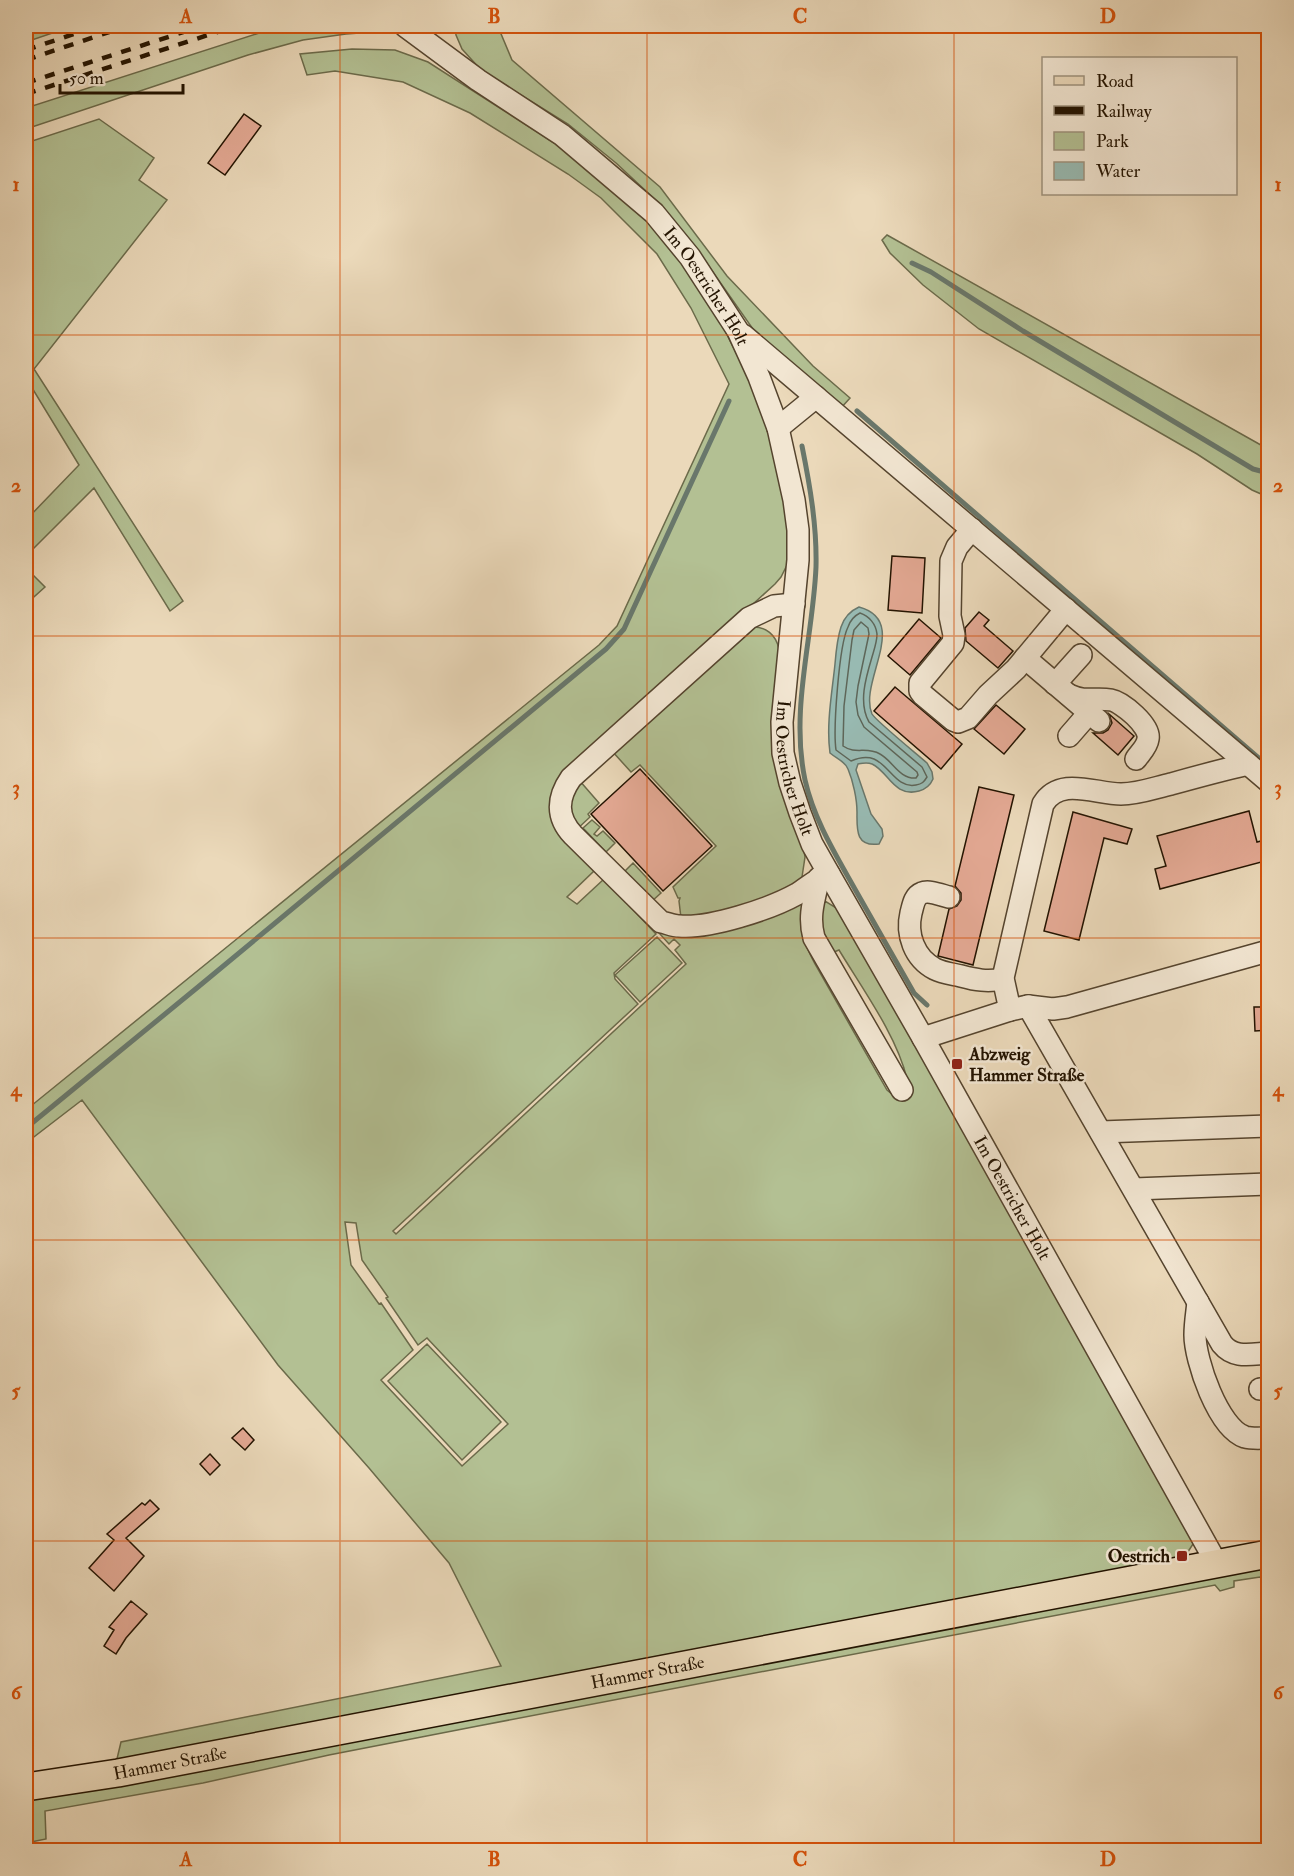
<svg xmlns="http://www.w3.org/2000/svg" width="1294" height="1876" font-family="'IM FELL Double Pica',serif">
  <style>
    .green { fill: #b3c093; stroke: #6b6a4a; stroke-width: 1.5; fill-rule: evenodd }
    .water { fill: #98bab2; stroke: #69776b; stroke-width: 1.5 }
    .lines { fill: none; stroke-linecap: round; stroke-linejoin: round }
    .shore { stroke: #5e6659; stroke-width: 1.5 }
    .stream { stroke: #69776b; stroke-width: 5 }
    .building { fill: #e4a994; stroke: #231300; stroke-width: 1.5 }
    .minor-casing { stroke: #55442e; stroke-width: 24 }
    .major-casing { stroke: #231300; stroke-width: 30 }
    .minor { stroke: #f2e6d2; stroke-width: 21 }
    .major { stroke: #ebd9ba; stroke-width: 27 }
    .rail { stroke: #231300; stroke-width: 4.5; stroke-dasharray: 10 10; stroke-linecap: butt }
    .grid { fill: none; stroke: #d4520b; stroke-width: 1.5; stroke-opacity: 0.55 }
    .poi-dot { fill: #8f2418; stroke: #f2e6d2; stroke-width: 2 }
    .labels { text-anchor: middle; stroke-width: 5; stroke-linejoin: round; paint-order: stroke }
    .street-label { font-size: 18px; fill: #231300; stroke: #f2e6d2 }
    .poi-label { font-size: 18px; font-weight: bold; fill: #231300; stroke: #f2e6d2; text-anchor: start }
    .neatline { fill: none; stroke: #d4520b; stroke-width: 2 }
    .grid-label { font-size: 20px; text-anchor: middle; font-weight: bold; fill: #d4520b }
  </style>
  <rect width="100%" height="100%" fill="#ebd9ba"/>
  <filter id="stains"><feTurbulence type="fractalNoise" baseFrequency=".00333" numOctaves="4"/><feColorMatrix values="0 0 0 0 .2 0 0 0 0 .09 0 0 0 0 .02 0 0 0 .5 -.17"/></filter>
  <radialGradient id="worn" r=".72"><stop offset=".6" stop-color="#630" stop-opacity="0"/><stop offset="1" stop-color="#630" stop-opacity=".3"/></radialGradient>
  <path class="green" d="M26 26H73L26 42Z
    M281 26H387L389 27 386 31 346 34 303 40 248 55 26 129V108Z
    M455 26H499V29L512 60 660 187 727 276 813 366 850 398 841 408 755 332 696 248 662 206 616 163 568 124 481 70 462 49 456 35Z
    M352 49 395 50 428 62 554 143 593 171 648 219 677 255 721 323 753 386 771 439 780 473 789 537 788 563 781 577 775 584 568 773 557 790 595 870 567 897 577 904 604 879 656 934 614 973 615 979 638 1004 393 1231 396 1234 686 964 675 950 680 945 674 939 669 944 659 933 662 931 803 899C798 929 801 937 815 964L887 1090 893 1095 907 1079C897 1036 862 988 839 950L834 952C824 935 814 920 825 901L838 909 842 915 1195 1541 1182 1561 507 1685 116 1763 121 1742 501 1666 449 1563 369 1468 278 1365 82 1100 26 1143V1110L599 645 617 626 729 384 691 308 657 254 601 198 568 174 470 113 403 82 335 71 307 75 300 54ZM345 1222 356 1223 362 1260 388 1297 386 1298 418 1345 427 1338 508 1424 462 1466 381 1380 413 1350 381 1303 379 1304 351 1265Z
    M99 119 154 158 139 180 167 200 34 369 183 601 170 611 94 488 26 556V520L79 465 26 378V143Z
    M887 235 1268 449V497L1252 490 1197 454 979 329 923 285 890 253 882 240Z
    M26 568 45 587 26 604Z
    M751 627C766 626 776 635 779 649L781 787 793 825 803 845 805 857 802 877 796 884 745 908 681 918 679 901 680 898H678L673 887 716 846 640 765 631 772 612 751Z
    M579 780 599 803 588 814 590 817 575 831 565 812Z
    M592 820 600 827 594 834 597 836 603 831 615 843 606 852 583 828Z
    M633 863 661 893 651 902 624 872Z
    M657 937 682 963 640 1002 615 975Z
    M427 1344 501 1422 462 1460 388 1381Z
    M1261 1568 1268 1573V1593L1263 1580 1260 1577 1234 1581V1587L1220 1591 1215 1585 478 1726 329 1755 203 1783 45 1811 46 1839 26 1843V1799Z"/>
  <path class="water" d="M859 607C911 621 858 682 872 714 875 720 918 755 927 763L932 772 933 779C930 786 926 789 919 791 894 798 888 771 872 764 867 762 863 763 858 764L856 770 871 814 882 829 883 836 879 844C855 847 857 829 857 812 857 799 853 781 848 769 845 761 837 759 830 753 826 725 832 693 835 664 836 652 837 639 841 627 844 618 850 611 859 607Z"/>
  <g class="lines">
    <path class="shore" d="M860 613C869 616 876 624 877 634 877 642 874 650 872 657 866 677 858 703 869 722L922 767 927 777C924 782 922 784 916 785 897 789 889 765 874 759 866 756 858 758 851 761L836 750C833 729 839 645 848 627 850 621 854 616 860 613Z
      M861 622 868 628 869 634 858 686 856 702 858 715 864 727 917 772 918 775 916 778C899 779 893 761 880 754 866 746 856 755 843 746L844 706 852 640 854 630Z"/>
    <path class="stream" d="M912 263 931 272 1023 331 1253 469 1268 473
      M857 411 1268 766
      M802 446C810 486 817 526 816 567 813 638 790 709 805 780 814 820 836 855 856 891 875 925 895 959 914 993L927 1005
      M26 1128 198 987 606 649 624 629 729 401"/>
  </g>
  <path class="building" d="M244 114 261 126 225 175 208 163Z
    M892 556 925 558 922 613 888 610Z
    M979 612 989 620 984 626 1013 651 998 668 966 641 965 628Z
    M919 619 941 638 910 675 888 656Z
    M895 687 962 744 941 769 874 711Z
    M996 705 1025 729 1004 754 974 729Z
    M1109 714 1134 736 1118 755 1093 733H1103L1108 730 1112 723Z
    M640 769 712 846 663 891 591 814Z
    M979 787 1014 795 973 965 938 956 949 909 957 906 961 900V893L955 886Z
    M1249 811 1257 842 1269 839V860L1160 889 1155 869 1166 866 1157 836Z
    M1073 812 1132 829 1127 844 1104 838 1079 940 1044 931Z
    M1254 1007H1269V1030L1255 1031Z
    M243 1428 254 1440 245 1450 232 1438Z
    M210 1454 220 1465 210 1475 200 1464Z
    M150 1500 159 1509 126 1538 144 1556 114 1591 89 1568 114 1540 107 1534 142 1503 145 1505Z
    M131 1601 147 1614 126 1638 116 1654 104 1646 114 1630 109 1627Z"/>
  <g class="lines">
    <g class="minor-casing">
      <g id="minor">
        <path id="s1" d="M405 26 478 80 562 135 654 213 690 257 738 331 759 377 778 428 794 500 798 530V560L782 722 783 753 790 783 800 813 812 844 829 874 923 1038 1217 1564"/>
        <path d="M743 335 1268 781"/>
        <path d="M778 428 816 397"/>
        <path d="M972 529 957 547 951 561 950 616 954 635 953 643 920 683V691L923 695 953 720 958 722 968 718 988 695 1016 669 1066 609"/>
        <path d="M794 604 774 606 749 618 571 778C557 798 556 817 573 835L661 922C667 923 673 926 679 926 709 929 770 909 797 894 808 887 817 879 829 874"/>
        <path d="M1025 658 1099 721"/>
        <path d="M1055 684 1081 655"/>
        <path d="M1069 695C1087 703 1094 697 1111 700 1122 702 1151 726 1148 739 1147 747 1140 753 1136 759"/>
        <path d="M1069 736 1089 713"/>
        <path d="M1248 764C1222 770 1196 777 1171 784 1154 788 1138 794 1121 794 1095 794 1060 776 1043 804L1003 978 1010 1010 1028 1006 1222 1344C1234 1359 1251 1354 1268 1353"/>
        <path d="M819 878C814 900 808 916 814 938L902 1090"/>
        <path d="M949 897C941 895 929 890 922 893 914 896 913 906 911 913 906 934 914 958 935 969 943 973 953 974 961 976 976 980 987 982 1003 979"/>
        <path d="M1028 1006 1053 1009 1067 1007 1268 951"/>
        <path d="M923 1038 1010 1010"/>
        <path d="M1101 1132 1268 1126"/>
        <path d="M1134 1189 1268 1184"/>
        <path d="M1198 1302C1197 1312 1195 1324 1195 1335 1195 1360 1218 1428 1245 1437 1252 1439 1261 1438 1268 1438"/>
        <path d="M1260 1389H1268"/>
      </g>
    </g>
    <g class="major-casing">
      <g id="major">
        <path id="s2" d="M26 1787 118 1773 1268 1554"/>
      </g>
    </g>
    <use href="#minor" class="minor"/>
    <use href="#major" class="major"/>
    <path class="rail" d="M26 50 98 26
      M26 60 127 26
      M26 83 202 26
      M26 94 236 26"/>
  </g>
  <path class="grid" d="M340 26V1850M647 26V1850M954 26V1850M26 335H1268M26 636H1268M26 938H1268M26 1240H1268M26 1541H1268"/>
  <g class="poi-dot">
    <rect x="951" y="1058" width="12" height="12" rx="3"/>
    <rect x="1176" y="1550" width="12" height="12" rx="3"/>
  </g>
  <g class="labels">
    <g class="street-label">
      <text dy="6" stroke="none"><textPath href="#s1" startOffset="402">Im Oestricher Holt</textPath></text>
      <text dy="6" stroke="none"><textPath href="#s1" startOffset="906">Im Oestricher Holt</textPath></text>
      <text dy="6" stroke="none"><textPath href="#s1" startOffset="1392">Im Oestricher Holt</textPath></text>
      <text dy="6" stroke="none"><textPath href="#s2" startOffset="632">Hammer Straße</textPath></text>
      <text dy="6" stroke="none"><textPath href="#s2" startOffset="146">Hammer Straße</textPath></text>
    </g>
    <g class="poi-label">
      <text x="969" y="1060">Abzweig<tspan x="969" dy="21">Hammer Straße</tspan></text>
      <text x="1170" y="1562" text-anchor="end">Oestrich</text>
    </g>
  </g>
  <rect width="1294" height="1876" fill="none" stroke="#ebd9ba" stroke-width="66"/>
  <rect x="1042" y="57" width="195" height="138" fill="#f2e6d2" stroke="#9f927e" stroke-width="1.5"/>
  <rect x="1054" y="76" width="30" height="9" fill="#ebd9ba" stroke="#9f927e" stroke-width="1.5"/>
  <text x="1096" y="87" font-size="18" fill="#231300">Road</text>
  <rect x="1054" y="106" width="30" height="9" fill="#231300" stroke="#9f927e" stroke-width="1.5"/>
  <text x="1096" y="117" font-size="18" fill="#231300">Railway</text>
  <rect x="1054" y="132" width="30" height="18" fill="#b3c093" stroke="#9f927e" stroke-width="1.5"/>
  <text x="1096" y="147" font-size="18" fill="#231300">Park</text>
  <rect x="1054" y="162" width="30" height="18" fill="#98bab2" stroke="#9f927e" stroke-width="1.5"/>
  <text x="1096" y="177" font-size="18" fill="#231300">Water</text>
  <path d="M60 84v9h123v-9" fill="none" stroke="#231300" stroke-width="3"/>
  <text x="69" y="84" font-size="18" fill="#231300" stroke="#f2e6d2" stroke-width="4.5" paint-order="stroke">50 m</text>
  <rect x="33" y="33" width="1228" height="1810" class="neatline"/>
  <g class="grid-label">
    <text x="186" y="23">A</text>
    <text x="494" y="23">B</text>
    <text x="800" y="23">C</text>
    <text x="1108" y="23">D</text>
    <text x="16" y="191">1</text>
    <text x="1278" y="191">1</text>
    <text x="16" y="492">2</text>
    <text x="1278" y="492">2</text>
    <text x="16" y="794">3</text>
    <text x="1278" y="794">3</text>
    <text x="16" y="1096">4</text>
    <text x="1278" y="1096">4</text>
    <text x="16" y="1397">5</text>
    <text x="1278" y="1397">5</text>
    <text x="16" y="1699">6</text>
    <text x="1278" y="1699">6</text>
    <text x="186" y="1866">A</text>
    <text x="494" y="1866">B</text>
    <text x="800" y="1866">C</text>
    <text x="1108" y="1866">D</text>
  </g>
  <rect width="100%" height="100%" filter="url(#stains)"/>
  <rect width="100%" height="100%" fill="url(#worn)"/>
</svg>
